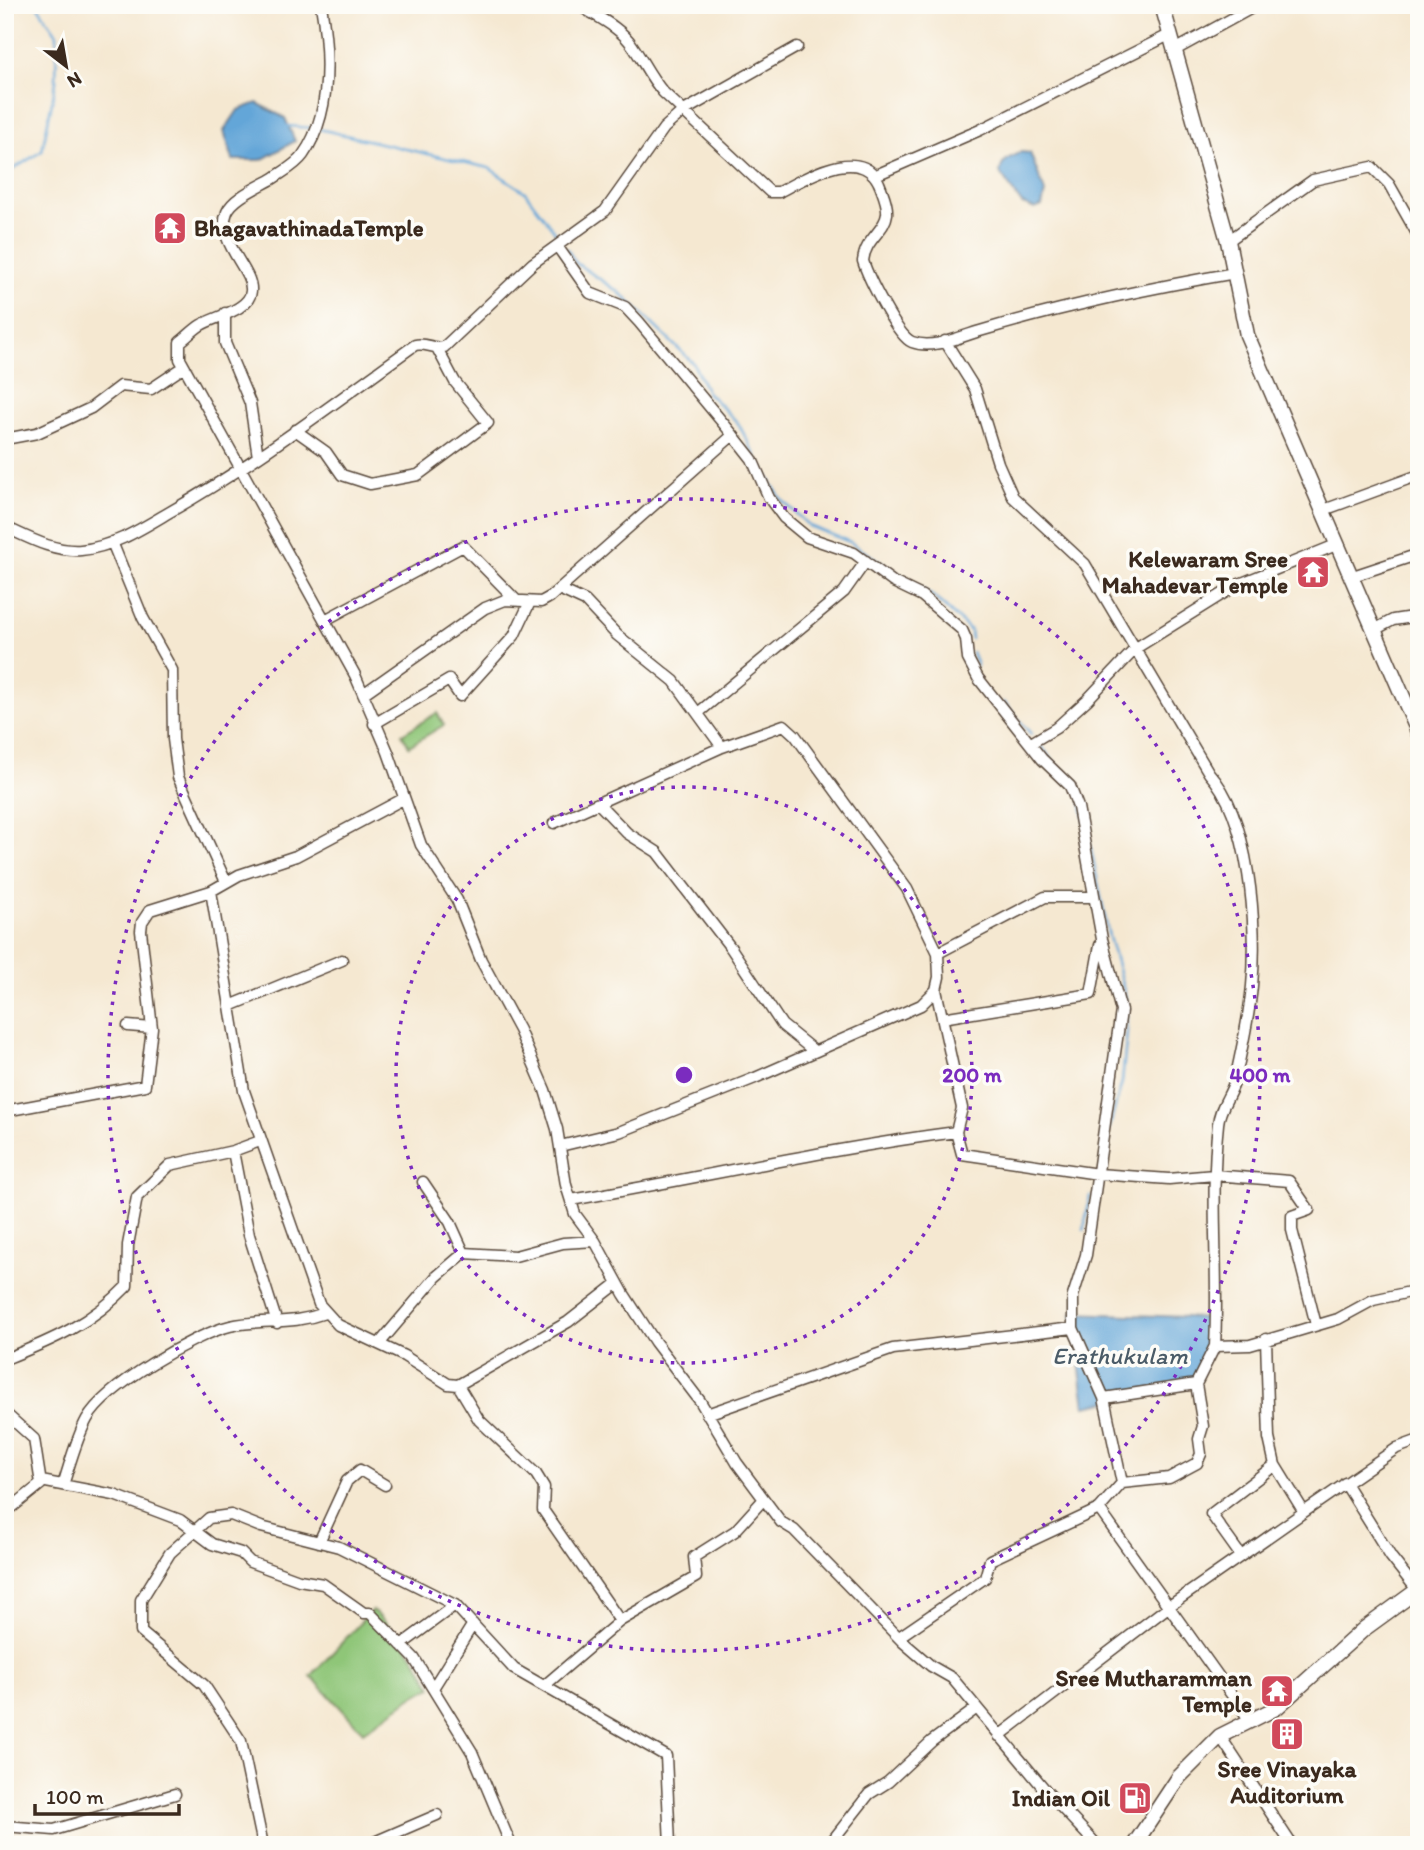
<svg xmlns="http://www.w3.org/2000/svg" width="1424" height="1850" font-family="Itim,sans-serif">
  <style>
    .green { fill: #8fc678; stroke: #65784b; stroke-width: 2 }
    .water { fill: #64a6d8; stroke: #50687b; stroke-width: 2 }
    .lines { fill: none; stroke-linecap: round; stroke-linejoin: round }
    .stream { stroke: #64a6d8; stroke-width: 2.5 }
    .street-casing { stroke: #574639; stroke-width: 13 }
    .secondary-casing { stroke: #574639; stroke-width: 17 }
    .street { stroke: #fff; stroke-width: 10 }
    .secondary { stroke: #fff; stroke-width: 14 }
    .ring { fill: none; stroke: #7b2cbf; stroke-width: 3.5; stroke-dasharray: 3.5 7 }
    .labels { text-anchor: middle; stroke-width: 7; stroke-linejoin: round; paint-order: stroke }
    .poi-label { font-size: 23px; font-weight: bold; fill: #3b2a1e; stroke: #fdfcf7; text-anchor: end }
    .water-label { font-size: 24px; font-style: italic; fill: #4b5c68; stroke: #fdfcf7 }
    .centre { fill: #7b2cbf; stroke: #fdfcf7; stroke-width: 3.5 }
    .ring-label { font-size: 21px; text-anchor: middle; font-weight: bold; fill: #7b2cbf; stroke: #fdfcf7; stroke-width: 7; stroke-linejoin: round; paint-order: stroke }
  </style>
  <rect width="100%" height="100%" fill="#fdfcf7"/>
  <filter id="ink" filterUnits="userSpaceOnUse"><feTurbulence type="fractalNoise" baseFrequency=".0143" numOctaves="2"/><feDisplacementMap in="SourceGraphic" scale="14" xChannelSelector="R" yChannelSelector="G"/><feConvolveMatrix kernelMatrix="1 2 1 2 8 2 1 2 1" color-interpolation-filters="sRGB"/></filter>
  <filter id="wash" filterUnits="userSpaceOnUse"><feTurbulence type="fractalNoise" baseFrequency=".00686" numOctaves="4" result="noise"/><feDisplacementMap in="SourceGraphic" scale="28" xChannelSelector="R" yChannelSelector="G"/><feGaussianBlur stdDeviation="1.57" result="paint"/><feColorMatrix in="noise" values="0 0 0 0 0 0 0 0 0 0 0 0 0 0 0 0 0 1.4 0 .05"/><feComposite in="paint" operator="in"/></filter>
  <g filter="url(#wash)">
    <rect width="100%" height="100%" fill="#f5e8d1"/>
    <path class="green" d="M437 713 444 725 409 746 402 734Z
      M372 1610C398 1632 417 1657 432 1687L414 1696 363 1732 311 1676Z"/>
    <path class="water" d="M257 103 285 118 295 141 261 160H233L224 131 238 110Z
      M1021 152 1030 153 1045 192 1042 206 1035 209 1022 204 1000 173C1001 161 1010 157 1021 152Z
      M1072 1313 1214 1318 1196 1384 1085 1406Z"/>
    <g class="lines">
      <path class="stream" d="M287 126 312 128
        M319 129 489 168 525 192 558 236
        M5 177 9 172 42 151 56 82 57 34 37 5
        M567 249 576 263 619 292 693 363 707 392 738 423 756 457
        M759 463 781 499 809 526 850 542 934 597 970 630 971 639
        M972 652 977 666
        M1004 702 1031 734
        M1041 746 1071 782
        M1081 800 1109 937 1125 994 1127 1032 1122 1082 1109 1129
        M1084 1230 1090 1196"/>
    </g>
  </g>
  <g filter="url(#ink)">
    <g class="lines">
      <g class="street-casing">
        <path id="street" d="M321 5C329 52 332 114 303 155 296 165 284 171 274 178 261 186 233 197 227 212 215 242 253 269 251 291 250 310 214 317 201 325 193 330 187 337 180 342V359L355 675 388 752 421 845 457 900 481 960 519 1030 545 1090 557 1129 566 1185 575 1214 595 1241 624 1294 655 1342 700 1401 737 1463 781 1522 794 1530 903 1642 931 1666 952 1678 1047 1792 1097 1845
          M579 5C597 17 620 27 632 45 643 61 650 77 663 92L770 192H779C805 178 865 141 881 188 884 196 888 205 887 214 885 231 865 239 863 261 868 277 897 336 912 342 933 350 959 337 980 331 1063 306 1149 288 1235 273
          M1175 50 1257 5
          M876 175 980 130 1171 34
          M1228 241 1313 180 1372 167 1389 184 1419 237
          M225 313V343L250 403 258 457
          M945 341 975 389 998 463 1013 497 1085 564 1209 773C1250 817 1258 927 1252 986 1249 1017 1242 1049 1235 1080 1231 1095 1219 1108 1218 1124 1210 1198 1219 1272 1215 1346
          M295 430 326 452 342 475 370 484 418 475 488 423 455 382 437 348
          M5 439 37 433 91 408 120 386 151 389 184 367
          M1321 511 1419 475
          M5 527C29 538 54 552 81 550 113 547 141 529 168 513 255 464 334 403 415 345 426 342 434 350 444 347L533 263 605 211 664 128 682 112 797 47
          M112 542 143 618 172 670 173 739 178 777 226 882
          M1350 577 1419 554
          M559 589 585 601 617 635 674 681 722 747
          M325 620 463 546 516 600
          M1374 630 1393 620 1419 616
          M363 694 485 608 505 600 541 602 550 597 733 435 639 322 625 307 590 293 557 246
          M698 713 844 592 866 561
          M374 724 449 680 460 696 514 636 530 602
          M1031 743 1056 728 1087 700 1136 648 1237 585 1336 545
          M598 803 627 833 657 852 731 948 782 1025 814 1051
          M554 823 722 747 784 725 795 735 907 889 938 953 939 977 936 990 921 1005 755 1078 619 1132 560 1146
          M211 891 244 1091 319 1304 338 1325 404 1356 448 1384 458 1385 568 1322 618 1283
          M938 953 1045 897H1094
          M936 990 962 1108 956 1132 962 1154 1098 1174 1169 1179 1214 1175 1289 1181 1309 1210 1292 1216V1230L1316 1325
          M230 1006 342 960
          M942 1018 1091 994 1100 945
          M152 1028 141 931 142 922 150 910 211 891 239 875 296 856 403 799
          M5 1111 145 1085 152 1028 128 1026
          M233 1151 249 1235 277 1323
          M423 1182 450 1222 464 1253
          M571 1200C699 1178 826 1149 956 1132
          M379 1344 436 1277 464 1253 515 1256 563 1243 595 1241
          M5 1359C53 1340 92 1323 127 1286L128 1245 137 1197 170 1165 233 1151 260 1141
          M458 1385 479 1420 536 1474 544 1487 543 1510 620 1621
          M1104 1398 1196 1384
          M5 1413 34 1439 41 1484 5 1513
          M707 1414 893 1349 1073 1328V1296L1086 1255 1121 1011 1102 939 1078 807 1070 786 1042 759 978 678 968 659 966 639 962 630 922 596 893 582 854 553 807 537 784 518 769 498 752 459 733 435
          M41 1481 114 1495 180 1520 212 1544 241 1553 250 1562 299 1580 323 1584 364 1613H370L414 1658 472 1752 511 1845
          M1122 1483 1169 1478 1197 1463 1201 1454 1199 1439 1203 1426 1196 1384 1215 1346 1250 1345 1291 1333 1338 1319 1373 1300 1419 1290
          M1345 1483 1391 1557 1417 1590
          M63 1485C70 1464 76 1439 87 1419 106 1386 193 1335 230 1326 265 1318 289 1326 325 1313
          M1099 1509 1249 1719
          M1304 1512 1397 1448 1419 1440
          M319 1542 347 1481 360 1470 385 1485
          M1241 1556 1211 1514 1275 1465
          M899 1637 985 1578 990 1560 1099 1509 1122 1483 1104 1398 1073 1328
          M401 1645 455 1605
          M544 1686 620 1621 696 1577 694 1557 735 1531 763 1500
          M433 1688 473 1624
          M999 1736 1168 1607 1304 1512 1275 1465 1269 1438 1266 1339
          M1220 1736 1292 1845
          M5 1826 54 1830 175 1794
          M263 1845 241 1741 204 1685 141 1632V1600L170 1553 209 1518 231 1515 261 1527 339 1547 455 1605 514 1669 666 1756 670 1845
          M349 1845 372 1843 437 1815
          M825 1845 832 1841 869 1794 888 1782 932 1741 977 1708"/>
      </g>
      <g class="secondary-casing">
        <path id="secondary" d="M1162 5 1228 241 1247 335 1419 734
          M1134 1845 1179 1777 1220 1736 1276 1708 1364 1629 1419 1589"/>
      </g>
      <use href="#street" class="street"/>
      <use href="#secondary" class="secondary"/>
    </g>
  </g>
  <g class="ring">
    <circle cx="684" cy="1075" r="288"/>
    <circle cx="684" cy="1075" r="576"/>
  </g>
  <defs>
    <g id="temple-square" transform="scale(1.75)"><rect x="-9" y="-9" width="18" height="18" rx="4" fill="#d1495b" stroke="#fdfcf7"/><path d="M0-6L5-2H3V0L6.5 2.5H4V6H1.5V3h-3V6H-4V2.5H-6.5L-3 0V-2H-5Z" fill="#fff"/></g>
    <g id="building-square" transform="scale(1.75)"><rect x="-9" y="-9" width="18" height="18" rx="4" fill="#d1495b" stroke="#fdfcf7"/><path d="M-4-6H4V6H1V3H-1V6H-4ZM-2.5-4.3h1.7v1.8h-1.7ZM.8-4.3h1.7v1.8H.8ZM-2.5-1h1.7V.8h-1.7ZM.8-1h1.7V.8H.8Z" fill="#fff"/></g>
    <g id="fuel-square" transform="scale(1.75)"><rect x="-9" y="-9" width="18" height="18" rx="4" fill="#d1495b" stroke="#fdfcf7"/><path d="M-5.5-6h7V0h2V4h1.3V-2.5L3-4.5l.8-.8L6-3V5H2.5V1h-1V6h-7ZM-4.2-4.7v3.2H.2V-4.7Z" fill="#fff"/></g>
  </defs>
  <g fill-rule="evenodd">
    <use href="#temple-square" x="170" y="228"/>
    <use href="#temple-square" x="1313" y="572"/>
    <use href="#temple-square" x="1277" y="1691"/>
    <use href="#building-square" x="1287" y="1734"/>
    <use href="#fuel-square" x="1135" y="1798"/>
  </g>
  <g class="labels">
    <g class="poi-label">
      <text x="194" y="236" text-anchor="start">BhagavathinadaTemple</text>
      <text x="1288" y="567">Kelewaram Sree<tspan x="1288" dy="26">Mahadevar Temple</tspan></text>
      <text x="1252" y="1686">Sree Mutharamman<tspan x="1252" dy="26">Temple</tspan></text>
      <text x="1287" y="1777" text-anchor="middle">Sree Vinayaka<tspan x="1287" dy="26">Auditorium</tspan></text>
      <text x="1110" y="1806">Indian Oil</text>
    </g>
    <g class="water-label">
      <text x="1120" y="1364">Erathukulam</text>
    </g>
  </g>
  <circle cx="684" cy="1075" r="10" class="centre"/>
  <g class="ring-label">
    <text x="972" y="1082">200 m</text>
    <text x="1260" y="1082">400 m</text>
  </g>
  <rect width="1424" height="1850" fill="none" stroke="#fdfcf7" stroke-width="28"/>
  <g transform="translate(66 66) rotate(149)" stroke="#fdfcf7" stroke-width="5" paint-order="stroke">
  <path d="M0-5L12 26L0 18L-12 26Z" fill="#3b2a1e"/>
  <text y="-10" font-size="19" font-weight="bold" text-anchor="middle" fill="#3b2a1e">N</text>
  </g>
  <path d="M35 1804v10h144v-10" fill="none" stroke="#3b2a1e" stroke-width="3.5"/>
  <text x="46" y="1804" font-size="21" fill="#3b2a1e" stroke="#fdfcf7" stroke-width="5" paint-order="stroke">100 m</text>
</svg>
